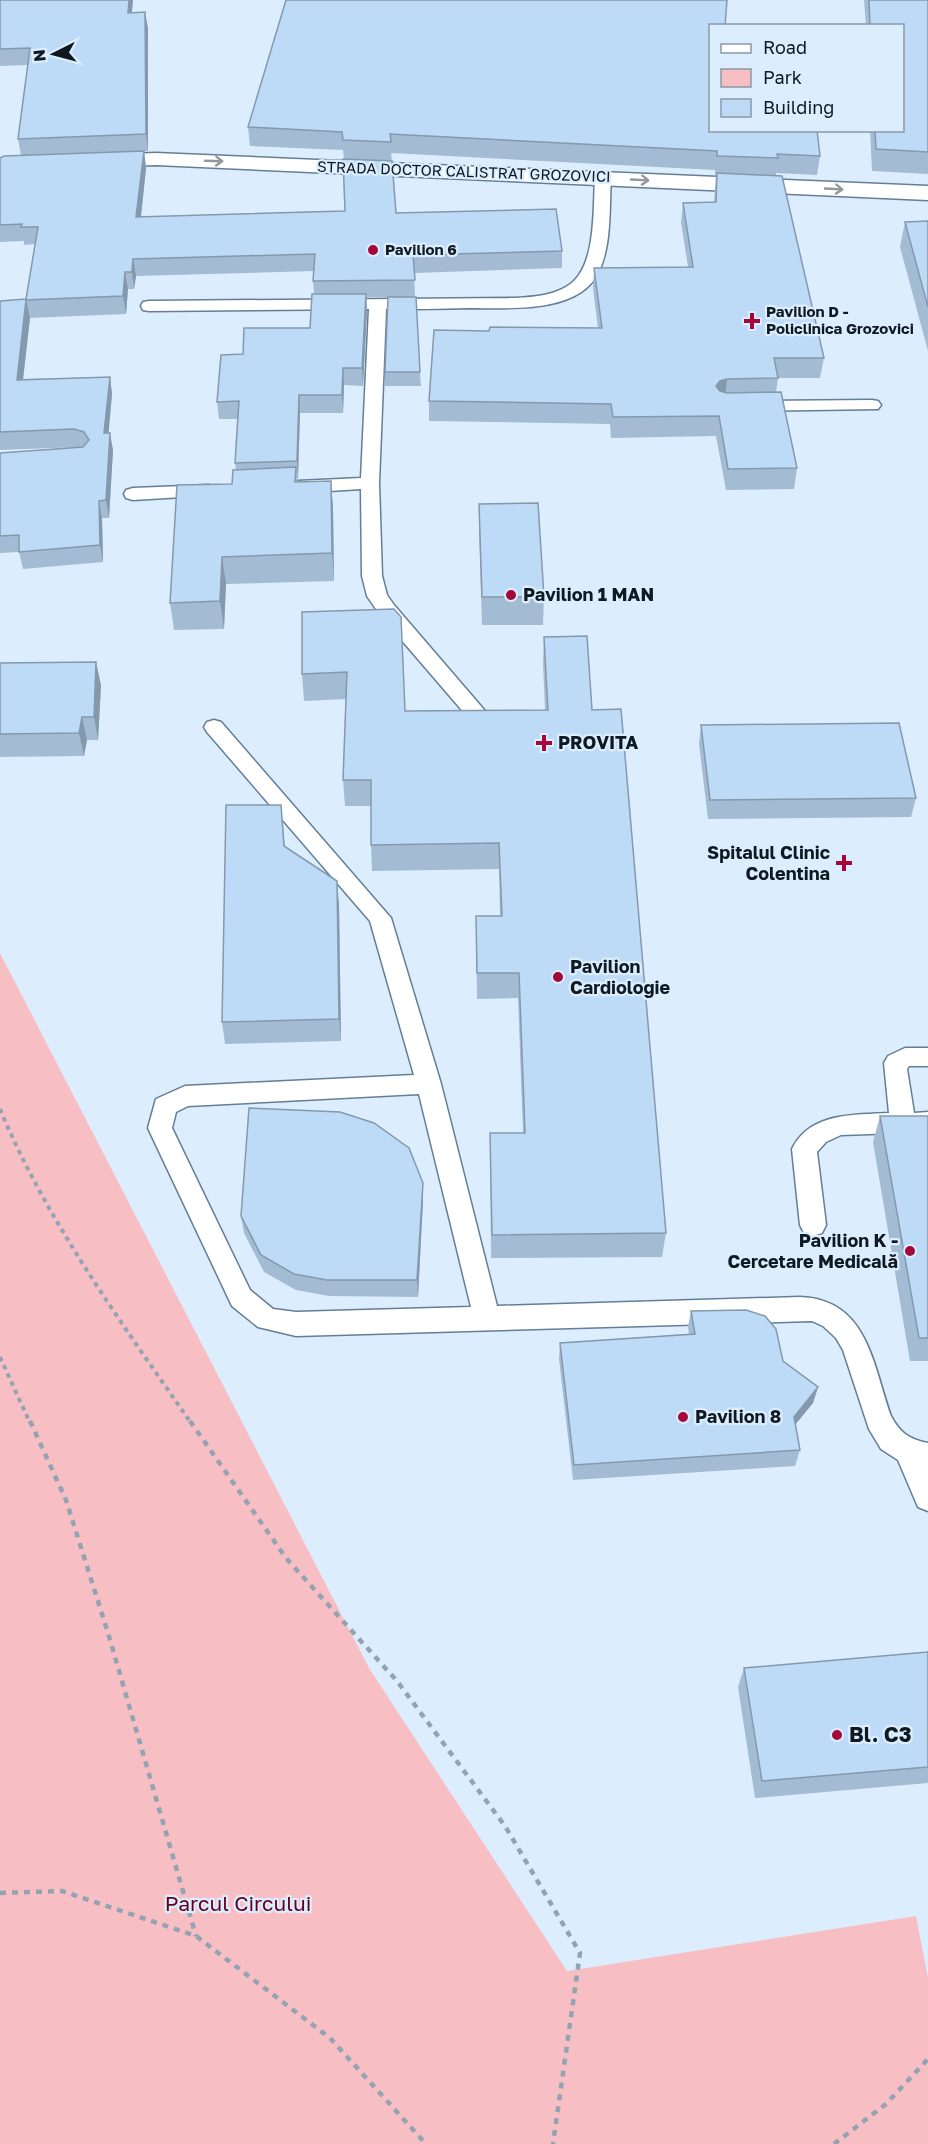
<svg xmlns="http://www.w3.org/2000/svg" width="928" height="2144" font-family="'Golos Text',sans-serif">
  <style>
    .green { fill: #f7bfc4 }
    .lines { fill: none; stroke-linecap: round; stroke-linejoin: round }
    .lane-casing { stroke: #637e96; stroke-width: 3 }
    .street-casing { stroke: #637e96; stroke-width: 3 }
    .path-far1 { stroke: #94a3b1; stroke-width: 4; stroke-dasharray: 4.5 4.5; stroke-linecap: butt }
    .path { stroke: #94a3b1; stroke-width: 4.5; stroke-dasharray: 6 6; stroke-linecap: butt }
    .lane { fill: #fff; fill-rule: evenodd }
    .street { fill: #fff; fill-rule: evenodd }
    .wall { fill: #a3bcd4 }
    .shaded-wall { fill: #8499ac }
    .building { fill: #bddbf6; stroke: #8499ac; stroke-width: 1.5 }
    .oneway { stroke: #93989c }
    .poi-dot { fill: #a4083b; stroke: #dceefe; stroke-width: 2 }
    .labels { text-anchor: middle; stroke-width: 4.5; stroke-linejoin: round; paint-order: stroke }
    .far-street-label { font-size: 15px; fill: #0e1922; stroke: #dceefe }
    .far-poi-label { font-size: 15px; font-weight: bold; fill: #0e1922; stroke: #dceefe; text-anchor: start }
    .poi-label { font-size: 18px; font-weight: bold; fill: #0e1922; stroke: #dceefe; text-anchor: start }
    .near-poi-label { font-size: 21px; font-weight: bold; fill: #0e1922; stroke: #dceefe; text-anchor: start }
    .near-park-label { font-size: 21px; fill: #630020; stroke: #dceefe }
  </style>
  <rect width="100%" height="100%" fill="#dceefe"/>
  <path class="green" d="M0 953 369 1668 567 1971 916 1916 928 1978V2144H0Z"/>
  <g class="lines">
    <g class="lane-casing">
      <path id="lane" d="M603 173 611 178C609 208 612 246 598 273 578 314 508 308 469 308 441 309 414 309 386 309L379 483 382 576 387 595 394 605 492 719 495 724 492 729 485 731 478 729 380 615 367 596 362 576 361 489 298 493 291 491 289 487 291 483 298 481 361 478 369 309 149 311 143 310 141 306 143 302 149 301 515 298C532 297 550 296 566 287 597 270 593 210 595 178Z
        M872 400 878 401 881 405 878 409 751 411 745 410 742 406 745 402 751 401Z
        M209 485 216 487 218 491 216 495 133 500 126 498 124 494 126 490 133 488Z
        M214 720 221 722 391 918 441 1084 497 1306 800 1297C868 1299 873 1366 891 1416 900 1433 909 1439 928 1443V1511L918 1507 898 1460 881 1449 869 1429 843 1350 836 1338 823 1326 812 1321 296 1336 258 1327 232 1306 148 1128 156 1099 185 1086 414 1075 370 921 207 732 204 727 207 722ZM419 1094 471 1307 296 1312 273 1309 250 1290 172 1128 176 1112 188 1106Z
        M905 1048H928V1066H909L907 1069 914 1113 928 1112V1132L841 1135 826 1142 817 1152 826 1225 822 1233 813 1236 804 1233 800 1225 792 1149C810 1112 854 1115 889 1113L884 1063 888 1056Z"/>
    </g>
    <g class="street-casing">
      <path id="street" d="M156 153 928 186V200L156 165 100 167 92 166 89 161 92 156 100 155Z"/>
    </g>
    <path class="path-far1" d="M0 1109C46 1220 123 1325 191 1423
      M0 1357 30 1423"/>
    <path class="path" d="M30 1421 66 1500 108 1633 196 1936
      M190 1421 286 1558 397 1681 505 1826 580 1953 553 2144
      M0 1893 62 1891 196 1936 330 2038 426 2144
      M834 2144 886 2104 928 2059"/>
    <use href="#lane" class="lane"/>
    <use href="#street" class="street"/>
  </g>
  <path class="wall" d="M0 0H133L132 13 148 28V151H144L146 168 141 217 396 213 562 251V268L414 273 415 297H366L367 311 363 386 344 385 343 413H300L298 478 297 479V482L331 481 333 509 334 581 226 584 224 629 174 630 170 603 232 484 236 469 235 463 238 419H219L217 402 243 354 310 328 314 294 313 281 314 271 136 276 134 289H128L126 314 30 318 23 379 110 377 112 394 108 433 113 450 109 518H102L103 562 23 569 19 552 0 553V453L78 447 0 450V301L26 299 35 244 24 245V241L0 242V158L21 155 18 139 28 65 0 66Z
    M864 0H928V174L872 171 870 130H903V26H866Z
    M248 127 711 130 820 156 817 175 776 173V176L824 358 820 378H778L776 393 797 468 794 489 726 490 716 436 611 438 610 424 429 421V401L489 331 598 328 593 288 594 268 688 267 681 222 683 203 714 202 716 175H715V170L391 153 392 161 344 159 343 150 250 146Z
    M928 221V351L900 247 905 222Z
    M385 372H420L421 386H385Z
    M479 504 544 597 543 625H482L479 531Z
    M302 612 405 711 545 710 543 663 544 637 592 710 666 1233 662 1257 491 1258 490 1133H523L518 998 477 999 476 916H500L499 869 372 871 371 845V806H345L343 780 346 699 304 701 302 674Z
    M0 663 101 685 98 740H87L84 756 0 757Z
    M701 725 916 798 911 817 708 819 699 744Z
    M281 805 285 847 339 904 341 1041 225 1044 222 1022Z
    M880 1116H928V1361H910L873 1142Z
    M423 1183V1200L418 1297 329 1296 296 1290 264 1272 244 1233 241 1216Z
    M691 1311 783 1361 818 1387 813 1403 795 1425 800 1450 795 1466 573 1480 559 1359 560 1343 689 1334 688 1327Z
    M928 1652V1783L755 1798 738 1687 744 1668Z"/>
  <path class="shaded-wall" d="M129 0H133L130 29 128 13Z
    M145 12 148 28V151L146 134Z
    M144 151 146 168 139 234 136 217Z
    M133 259 136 276 134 289 132 272Z
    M125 272 128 289 126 314 123 296Z
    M366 294 367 311 363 386 362 368Z
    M26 300 30 318 21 397 17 380Z
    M343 368 344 385 343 413 342 395Z
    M110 377 112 394 107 451 104 433Z
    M727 379 725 399 716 386 720 381Z
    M299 395 300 413 298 478 297 461Z
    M110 433 113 450 109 518 106 500Z
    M331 481 333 509 334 581 332 553Z
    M99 501 102 518 103 562 100 545Z
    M222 557 226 584 224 629 220 601Z
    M96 662 101 685 98 740 94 717Z
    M82 717 87 740 84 756 79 733Z
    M337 881 339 904 341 1041 339 1019Z
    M423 1183V1200L418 1297 417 1280Z
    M818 1387 813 1403 789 1432 794 1417Z"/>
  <path class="building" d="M0 0H129L128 13 145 12 146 134 18 139 30 48 0 49Z
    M286 0H727L725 26H711V130H817L820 156 777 154 778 158 717 156V151L390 134 391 142 343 140 342 132 248 127Z
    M869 0H928V152L876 149 875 130H903V26H870Z
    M144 151 136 217 345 211 343 159 392 161 396 213 556 209 562 251 413 255 415 280 313 281 315 254 133 259 132 272H125L123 296 26 300 17 380 110 377 104 433H110L106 500 99 501 100 545 19 552V535L0 536V453L83 447 89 440 84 432 74 429 0 432V301L26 299 38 227H21L22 224 0 225V158L4 156Z
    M717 173 782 176 824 358H774L778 378 727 379 720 381 716 386 720 391 727 393 781 392 797 468 728 469 719 416 613 417 611 404 429 401 434 330 489 331 490 327 602 328 594 268 693 267 683 203 716 202Z
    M928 221V307L905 222Z
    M312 294H366L362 368H343L342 395H299L297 461 235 463 239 401 217 402 221 355 243 354 244 328H310Z
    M388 297H416L420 372H385Z
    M296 467 295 482 331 481 332 553 222 557 220 601 170 603 177 485 232 484 233 470Z
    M538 503 544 597H482L479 504Z
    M394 609 401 617 405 711 548 710 544 637 587 636 592 710 621 709 666 1233 492 1235 490 1133H525L519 973H477L476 916H502L499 843 371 845V780H343L347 672 302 674V612Z
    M96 662 94 717H82L79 733 0 734V663Z
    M899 723 916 798 710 800 701 725Z
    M226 805H281L284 846 337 881 339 1019 222 1022Z
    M249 1108 340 1112 374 1123 409 1148 423 1183 417 1280H327L294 1274 261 1255 241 1216Z
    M880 1116H928V1338H919Z
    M746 1310 765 1316 776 1329 783 1361 818 1387 794 1417 800 1450 574 1465 560 1343 695 1334 691 1311Z
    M928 1652V1767L762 1781 744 1668Z"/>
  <defs><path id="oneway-shaft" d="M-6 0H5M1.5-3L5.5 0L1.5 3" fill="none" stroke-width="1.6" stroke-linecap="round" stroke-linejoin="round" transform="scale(1.5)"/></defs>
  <g class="oneway">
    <use href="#oneway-shaft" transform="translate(214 161) rotate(2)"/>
    <use href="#oneway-shaft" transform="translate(640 180) rotate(3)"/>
    <use href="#oneway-shaft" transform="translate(834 189) rotate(3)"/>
  </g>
  <g class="poi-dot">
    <circle cx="373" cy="250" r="6"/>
    <path d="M749 312h6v6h6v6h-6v6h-6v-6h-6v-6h6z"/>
    <circle cx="511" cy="595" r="6"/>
    <path d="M541 734h6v6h6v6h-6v6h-6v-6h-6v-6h6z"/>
    <path d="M841 854h6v6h6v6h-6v6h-6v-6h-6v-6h6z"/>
    <circle cx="558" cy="977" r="6"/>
    <circle cx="910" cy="1251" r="6"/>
    <circle cx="683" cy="1417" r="6"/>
    <circle cx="837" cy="1735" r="6"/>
  </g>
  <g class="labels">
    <g class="far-street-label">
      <text transform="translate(464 172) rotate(2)" y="5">STRADA DOCTOR CALISTRAT GROZOVICI</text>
    </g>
    <g class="far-poi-label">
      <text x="385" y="255">Pavilion 6</text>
      <text x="766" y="317">Pavilion D -<tspan x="766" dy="17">Policlinica Grozovici</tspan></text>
    </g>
    <g class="poi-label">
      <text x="523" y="601">Pavilion 1 MAN</text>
      <text x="558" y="749">PROVITA</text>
      <text x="830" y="859" text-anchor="end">Spitalul Clinic<tspan x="830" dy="21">Colentina</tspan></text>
      <text x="570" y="973">Pavilion<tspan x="570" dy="21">Cardiologie</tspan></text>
      <text x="898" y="1247" text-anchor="end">Pavilion K -<tspan x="898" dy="21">Cercetare Medicală</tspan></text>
      <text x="695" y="1423">Pavilion 8</text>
    </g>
    <g class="near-poi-label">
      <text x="849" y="1742">Bl. C3</text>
    </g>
    <g class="near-park-label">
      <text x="238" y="1911">Parcul Circului</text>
    </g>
  </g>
  <rect x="709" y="24" width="195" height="108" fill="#dceefe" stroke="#8a99a6" stroke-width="1.5"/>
  <rect x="721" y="44" width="30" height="9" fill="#ffffff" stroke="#8a99a6" stroke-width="1.5"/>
  <text x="763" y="54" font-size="18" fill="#0e1922">Road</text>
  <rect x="721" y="69" width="30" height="18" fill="#f7bfc4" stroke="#8a99a6" stroke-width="1.5"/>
  <text x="763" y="84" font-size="18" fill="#0e1922">Park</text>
  <rect x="721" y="99" width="30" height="18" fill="#bddbf6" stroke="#8a99a6" stroke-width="1.5"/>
  <text x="763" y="114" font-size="18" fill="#0e1922">Building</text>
  <g transform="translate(54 54) rotate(264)" stroke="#dceefe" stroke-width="4.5" paint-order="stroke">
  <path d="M0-4.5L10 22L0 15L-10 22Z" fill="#0e1922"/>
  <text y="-9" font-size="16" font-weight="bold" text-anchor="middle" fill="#0e1922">N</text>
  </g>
</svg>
